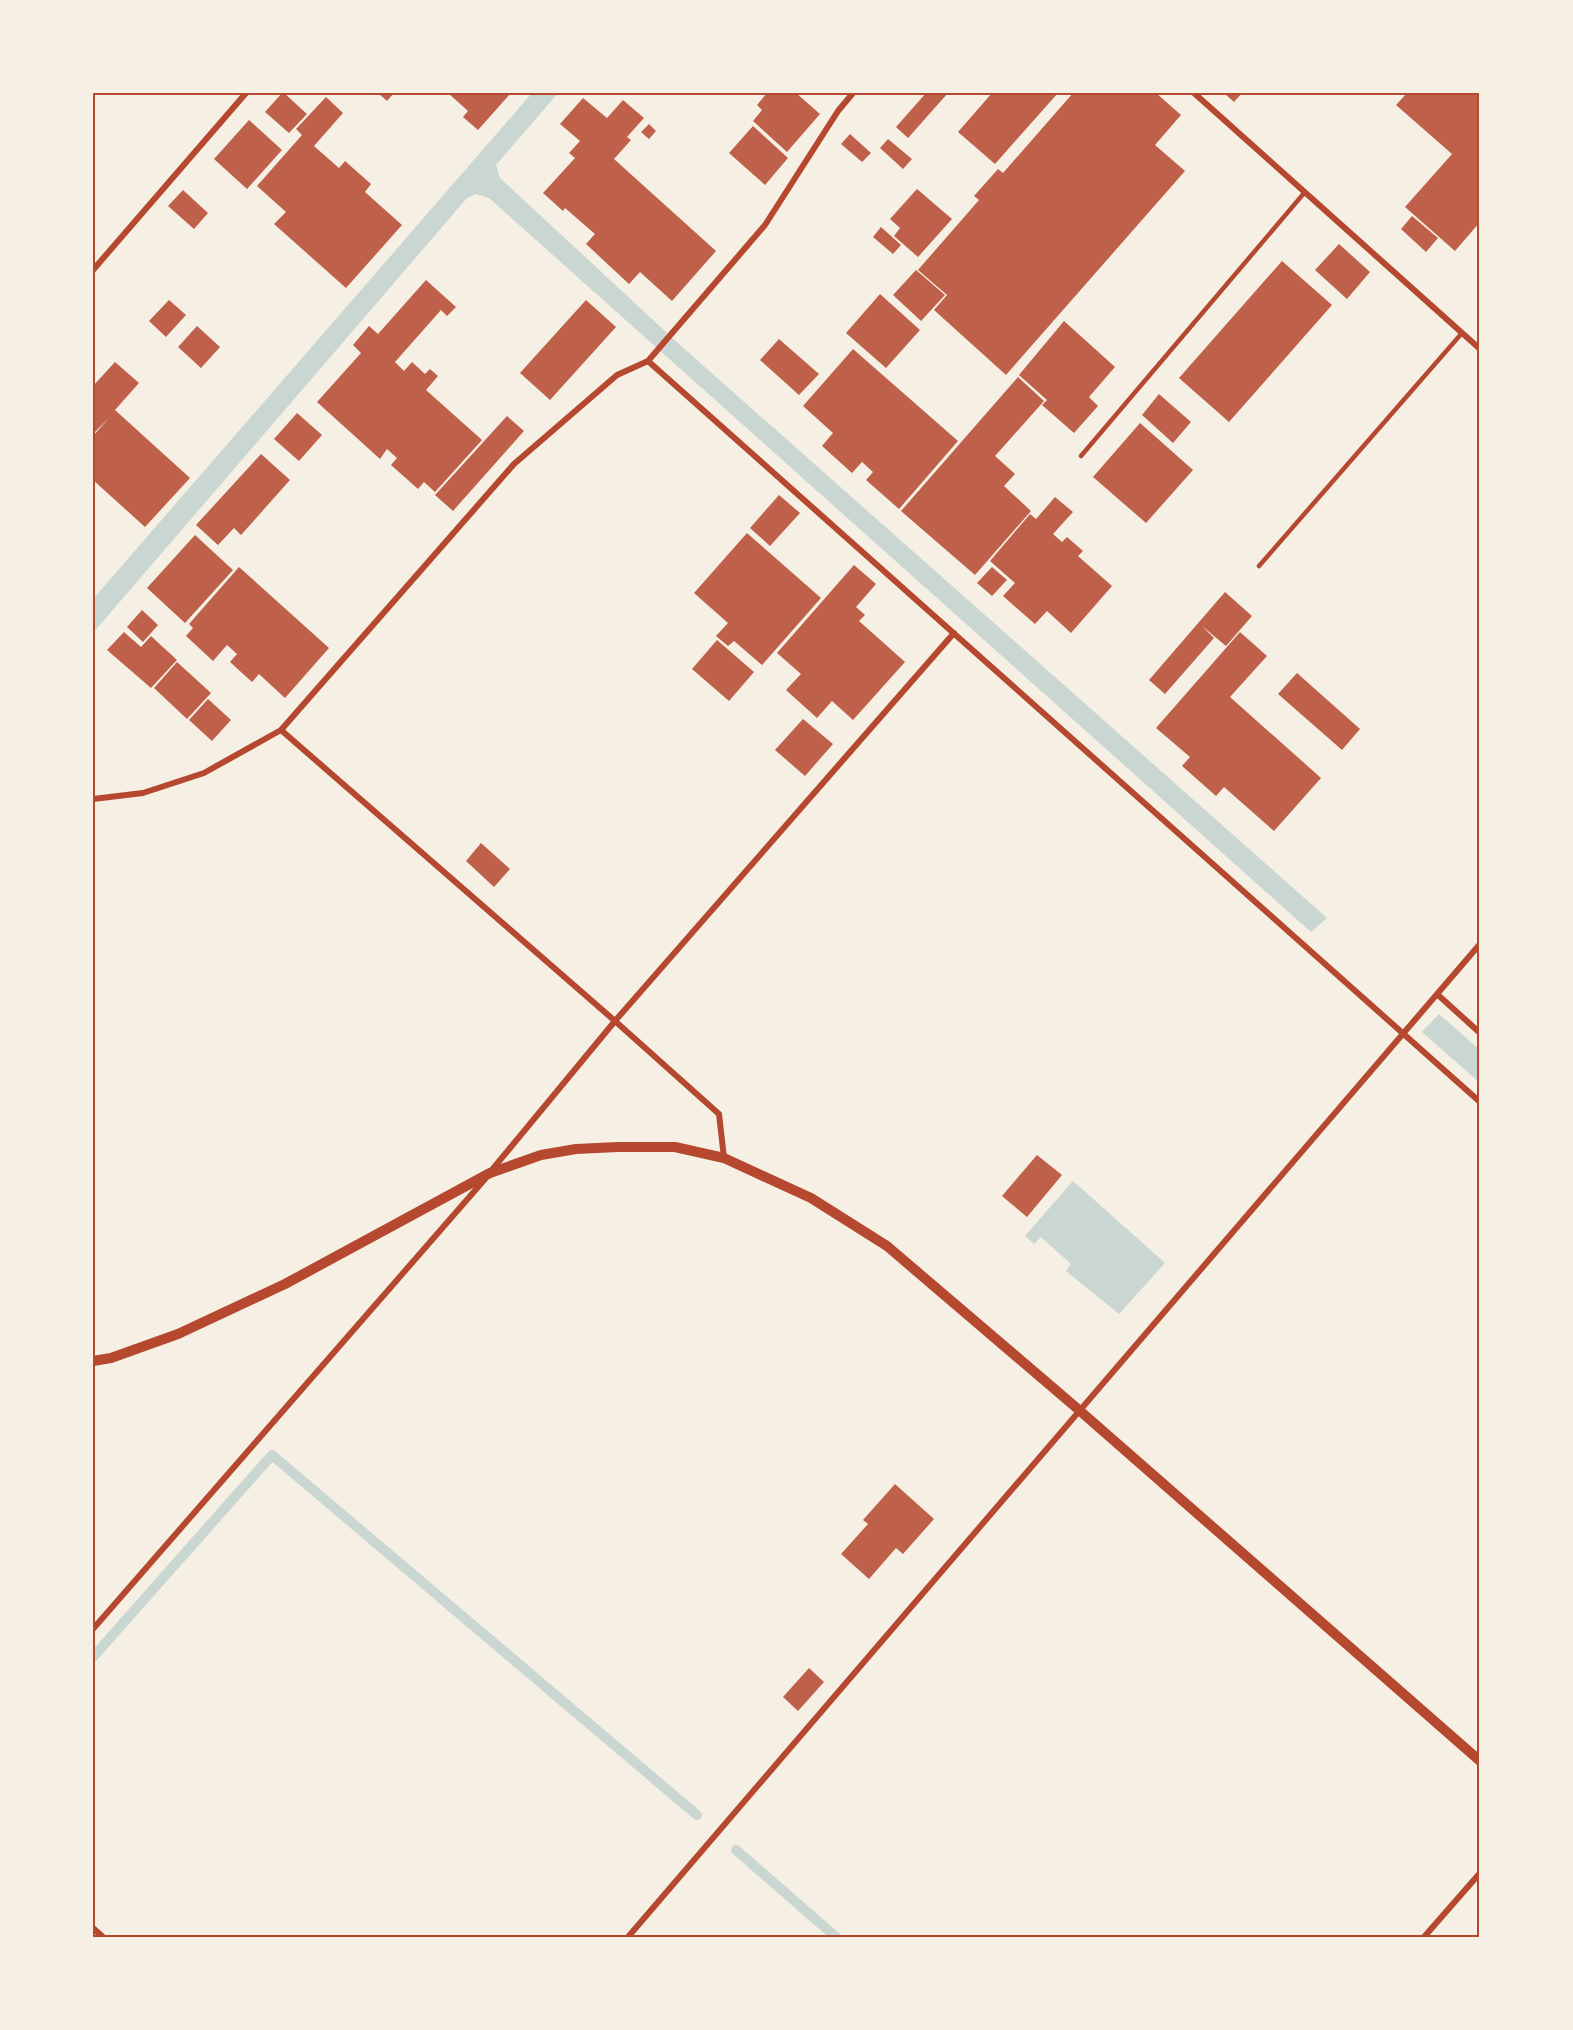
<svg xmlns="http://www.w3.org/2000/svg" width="1573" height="2030" font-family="Merriweather,serif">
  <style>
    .water { fill: #c9d6d2 }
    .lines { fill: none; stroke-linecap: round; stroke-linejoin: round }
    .stream { stroke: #c9d6d2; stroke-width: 10 }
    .building { fill: #bf614a }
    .service { stroke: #b5482f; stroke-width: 4.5 }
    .minor { stroke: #b5482f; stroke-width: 6 }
    .tertiary { stroke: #b5482f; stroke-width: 10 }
    .neatline { fill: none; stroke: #b5482f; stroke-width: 2 }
  </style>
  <rect width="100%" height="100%" fill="#f6efe4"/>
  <path class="water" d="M532 93H558L496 165 500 178 680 345 1327 918 1311 932 489 198 476 194 467 198 93 633V599Z
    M1439 1014 1480 1050V1083L1422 1032Z
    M1073 1181 1165 1263 1119 1314 1066 1271 1071 1264 1041 1237 1034 1244 1025 1236Z"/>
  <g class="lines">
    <path class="stream" d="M93 1657 272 1455 697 1815
      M736 1850 836 1937"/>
  </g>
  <path class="building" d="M282 93H284L307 114 289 133 265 112Z
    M378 93H394L387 101Z
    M448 93H511L478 130 463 117 468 111Z
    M767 93H796L820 114 787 152 753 121 762 110 757 105Z
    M926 93H948L908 138 896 127Z
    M992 93H1058L995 164 958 132Z
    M1073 93H1156L1181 115 1155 145 1185 171 1006 375 934 310 947 295 918 270 979 200 974 196 998 169 1003 173Z
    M1224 93H1242L1234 102Z
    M1407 93H1480V222L1455 251 1405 207 1452 154 1396 105Z
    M326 97 343 113 314 146 339 168 345 161 371 184 365 192 402 225 346 288 274 224 286 212 257 186 302 135 296 129Z
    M583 98 607 118 623 100 644 118 627 137 631 140 614 159 716 251 672 301 640 272 629 284 586 244 595 234 565 208 563 211 543 193 575 158 569 153 580 141 560 124Z
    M249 120 282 150 247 189 214 159Z
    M649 124 656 131 649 139 641 132Z
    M753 126 788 158 765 185 729 153Z
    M850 134 871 153 862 162 841 144Z
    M888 139 912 159 903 169 880 148Z
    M917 189 952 219 918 257 894 236 900 228 890 219Z
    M183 190 208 213 194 229 168 206Z
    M1412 216 1438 238 1426 252 1401 229Z
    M881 227 901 245 893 254 873 237Z
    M1339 244 1370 272 1347 299 1315 270Z
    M1282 261 1332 305 1229 422 1179 378Z
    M916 270 945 295 921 321 893 295Z
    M426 280 456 307 447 316 441 310 395 362 404 371 412 362 425 374 430 369 438 376 426 390 482 440 435 492 424 482 418 489 391 465 397 458 387 449 380 459 317 402 361 353 353 345 369 326 378 334Z
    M880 294 920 330 886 368 846 333Z
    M169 300 186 315 166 337 149 321Z
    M586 300 616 327 550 400 520 373Z
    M1064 321 1115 367 1089 397 1098 406 1074 433 1042 405 1047 400 1019 375Z
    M197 326 220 347 201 368 178 347Z
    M779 339 819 374 799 395 760 360Z
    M853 349 958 441 899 509 866 480 873 472 862 462 852 473 822 446 833 433 803 406Z
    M115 362 139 383 115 410 190 478 145 527 93 480V436L109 418 93 434V386Z
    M1018 377 1044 401 995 456 1015 474 1004 486 1031 511 975 575 901 511Z
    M1159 394 1191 422 1173 443 1142 415Z
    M297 413 322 435 299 461 274 439Z
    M507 416 524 431 453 511 435 495Z
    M1140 423 1193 470 1146 523 1093 477Z
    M261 454 290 480 241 535 234 528 218 545 196 525Z
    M779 495 800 513 770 546 750 528Z
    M1055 497 1073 512 1053 534 1062 542 1067 537 1083 551 1078 556 1112 586 1071 633 1047 611 1035 624 1003 596 1015 583 990 561 1030 514 1036 519Z
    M747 533 821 598 762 665 734 641 728 646 716 636 728 623 694 593Z
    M195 535 233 570 185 623 147 588Z
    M854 565 876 584 856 607 865 615 859 621 905 662 853 720 832 701 817 718 786 690 801 674 777 653Z
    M239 567 329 648 285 698 259 674 252 682 230 662 237 654 227 645 213 661 186 636 193 628 189 624Z
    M992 567 1007 580 992 596 977 583Z
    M1225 592 1252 616 1226 646 1202 626 1214 638 1165 694 1149 680Z
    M142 610 158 625 143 642 127 627Z
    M124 632 141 647 151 636 177 660 151 688 107 650Z
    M1240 632 1267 656 1230 697 1321 778 1274 831 1224 787 1216 796 1182 766 1190 757 1156 728Z
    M717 640 754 672 729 701 692 669Z
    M177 662 211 693 187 719 154 688Z
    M1297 673 1360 729 1342 750 1278 694Z
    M208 699 231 720 212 741 189 720Z
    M803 719 833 744 805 776 775 750Z
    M481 843 510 869 494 887 466 861Z
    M1037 1155 1062 1175 1027 1217 1002 1196Z
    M895 1484 934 1519 903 1554 896 1548 869 1579 841 1554 868 1524 863 1520Z
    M809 1668 824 1682 798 1711 783 1697Z"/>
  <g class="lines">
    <path class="service" d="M1081 456 1305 192
      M1259 566 1462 333"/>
    <path class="minor" d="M1194 93 1480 349
      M93 270 246 93
      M648 361 1480 1102
      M281 730 615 1021 719 1114 724 1158
      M93 799 143 793 204 773 281 730 514 464 617 375 648 361 765 225 838 111 853 93
      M1437 994 1480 1033
      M491 1171 615 1021 954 633
      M93 1629 485 1179
      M93 1928 103 1937
      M628 1937 1480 944
      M1424 1937 1480 1873"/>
    <path class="tertiary" d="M93 1361 111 1358 178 1334 285 1284 490 1173 541 1155 576 1149 618 1147H675L724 1158 811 1198 887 1246 1079 1410 1480 1761"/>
  </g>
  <rect width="1573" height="2030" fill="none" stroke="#f6efe4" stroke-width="189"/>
  <rect x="94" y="94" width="1384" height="1842" class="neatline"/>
</svg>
